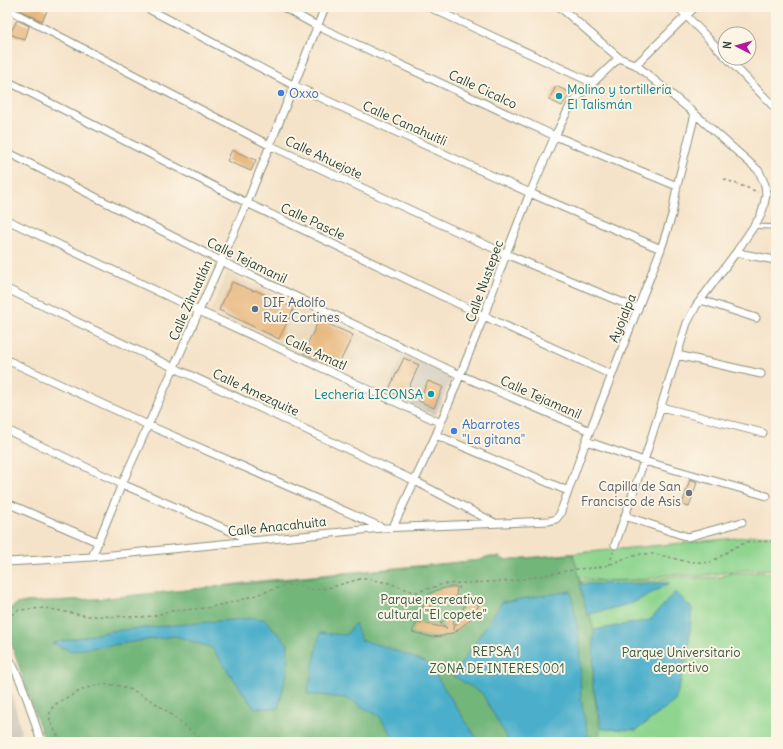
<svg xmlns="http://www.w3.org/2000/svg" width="783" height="749" font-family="Delius,sans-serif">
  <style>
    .built { fill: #e7d5b7 }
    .industrial { fill: #cbc3b8 }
    .green { fill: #8fd590; stroke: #578962 }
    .forest { fill: #73b67a; stroke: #497a57 }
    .water { fill: #4cafcb; stroke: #367680 }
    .building { fill: #e6b073 }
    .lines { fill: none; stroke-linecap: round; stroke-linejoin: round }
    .service-casing { stroke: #8a907e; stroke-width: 5.5 }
    .minor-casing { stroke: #8a907e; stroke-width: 9 }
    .path { stroke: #8a907e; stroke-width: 1.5; stroke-dasharray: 3 3; stroke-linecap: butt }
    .service { stroke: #fff; stroke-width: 3.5 }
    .minor { stroke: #fff; stroke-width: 7 }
    .shop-dot { fill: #3f7fe0; stroke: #fcf5e5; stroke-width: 1.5 }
    .culture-dot { fill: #0f9aa8; stroke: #fcf5e5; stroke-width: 1.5 }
    .service-dot { fill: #5c6f8a; stroke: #fcf5e5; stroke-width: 1.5 }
    .worship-dot { fill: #6b7280; stroke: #fcf5e5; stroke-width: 1.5 }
    .labels { text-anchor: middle; stroke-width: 4; stroke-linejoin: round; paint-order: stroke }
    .street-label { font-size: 13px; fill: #1f3d34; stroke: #fcf5e5 }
    .culture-label { font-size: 13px; fill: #0d838f; stroke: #fcf5e5; text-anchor: start }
    .shop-label { font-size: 13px; fill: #366cbe; stroke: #fcf5e5; text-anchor: start }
    .service-label { font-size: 13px; fill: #4e5e75; stroke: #fcf5e5; text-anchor: start }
    .worship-label { font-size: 13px; fill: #5b616d; stroke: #fcf5e5; text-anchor: end }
    .park-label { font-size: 13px; fill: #355b46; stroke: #fcf5e5 }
  </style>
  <rect width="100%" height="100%" fill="#fcf5e5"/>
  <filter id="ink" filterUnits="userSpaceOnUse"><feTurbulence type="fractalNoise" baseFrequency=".025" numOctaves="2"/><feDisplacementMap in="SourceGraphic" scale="8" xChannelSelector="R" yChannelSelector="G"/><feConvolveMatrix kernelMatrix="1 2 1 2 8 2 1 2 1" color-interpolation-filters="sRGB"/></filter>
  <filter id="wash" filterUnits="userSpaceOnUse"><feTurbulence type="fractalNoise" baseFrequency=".012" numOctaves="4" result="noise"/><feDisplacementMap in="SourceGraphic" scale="16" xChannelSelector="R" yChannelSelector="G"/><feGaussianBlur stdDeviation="0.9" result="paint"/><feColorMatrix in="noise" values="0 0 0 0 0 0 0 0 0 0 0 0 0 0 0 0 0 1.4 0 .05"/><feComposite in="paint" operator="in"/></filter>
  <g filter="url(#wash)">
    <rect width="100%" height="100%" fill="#f5e3c9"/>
    <path class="built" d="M227 273 403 354 385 393 210 312Z"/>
    <path class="industrial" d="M403 354 452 377 435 416 385 393Z
      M7 676 19 722 22 742H7Z"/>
    <path class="green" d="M776 507V569L733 571 718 574 699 576 673 574 649 579 606 581 569 577 9 639 7 633V611L17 604 27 602 96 599 185 591 259 581 331 574 481 560 486 557H501L504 560 746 537C755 533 765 537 775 536Z
      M776 572V742H595L592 686 578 581H652L673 576 699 578 720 577 731 573Z"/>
    <path class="forest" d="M573 554 594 630 593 686 600 729 599 742H45L7 631V612L17 604 27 602 96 599 481 560 486 557H501L504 560Z"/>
    <path class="water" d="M670 583 633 603 587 615 580 584Z
      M571 591 579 636 581 700 589 742H509L482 693 453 676 502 602Z
      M675 592 692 608 688 655 675 701 637 730 602 729 593 686 594 630 650 620Z
      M252 618 264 619 288 644 287 672 278 709 254 708 212 648 175 636 70 651 52 643 112 631Z
      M355 623 361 640 386 647 428 663 479 742H397L379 716 346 698 307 694 320 633 346 635Z"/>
    <g id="blocks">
      <path class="building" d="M22 7H40L47 11 42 21 21 11Z
        M17 20 29 26 25 40 10 34Z
        M556 86 571 93 562 106 549 100Z
        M232 150 256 160 251 171 227 161Z
        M232 282 254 291 255 290 294 308 279 339 219 310Z
        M319 320 353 335 337 368 303 353Z
        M404 358 419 365 404 398 388 391Z
        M428 381 443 387 434 408 419 401Z
        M690 479 697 482 689 507 682 505Z
        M449 587H457L456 598 445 599 436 601 420 614 428 594 437 590Z
        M467 600 479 605 469 621 456 631H458L443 636 431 637 412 632 417 622 447 628 440 623 454 616 453 630Z"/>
    </g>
  </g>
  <g filter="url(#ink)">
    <use href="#blocks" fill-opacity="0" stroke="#8a907e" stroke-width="1"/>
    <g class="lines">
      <g class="service-casing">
        <path id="service" d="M754 226 776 227"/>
      </g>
      <g class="minor-casing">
        <path id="minor" d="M145 7 293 85 530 193 661 249
          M283 7 317 26 555 136 677 186
          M429 7 593 83
          M560 7 619 58 636 65 695 114 759 171 765 185 766 195 763 209 760 217 737 251 696 306 687 323 644 461 615 545
          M678 7 725 56
          M7 9 269 145 506 254 638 309
          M727 58 776 109
          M636 65 695 7
          M7 81 247 203 484 316 612 375
          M7 152 221 261 460 375 590 431
          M7 220 199 311 441 423
          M737 251 743 254 775 260
          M7 289 415 481 493 522
          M701 300 756 318
          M677 355 761 374
          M7 360 148 425 381 527
          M661 407 763 433
          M7 430 122 484 251 540
          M436 435 568 491
          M586 441 644 461 767 496
          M7 503 98 542
          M625 516 688 537 742 522
          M393 527 436 435 484 316 506 254 530 193 555 136 570 106 579 96 619 58
          M92 557 122 484 247 203 325 7
          M7 562 92 557 382 528 549 521 556 519 560 514 586 441 661 249 672 215 677 186 695 114
          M7 655C23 681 32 713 41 742"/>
      </g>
      <path class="path" d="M724 179 758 192
        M609 565 613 552
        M459 589 460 584
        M7 618 18 610 45 608 87 616 143 617 154 616 170 611 206 608 234 602 287 585H297L314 590 328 588 360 579H369L389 583 411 591 417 592 444 584 513 581 577 569 594 568 609 565 623 559 641 554H656L684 561 709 563 723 555 733 548 747 542 776 541
        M61 742C51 722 39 711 66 698 75 694 84 688 94 686 133 676 176 719 204 742"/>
      <use href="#service" class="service"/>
      <use href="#minor" class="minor"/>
    </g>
  </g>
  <g class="shop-dot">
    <circle cx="281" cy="93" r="4"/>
    <circle cx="454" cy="431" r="4"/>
  </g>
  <g class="culture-dot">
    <circle cx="559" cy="96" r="4"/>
    <circle cx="431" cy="394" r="4"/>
  </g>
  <circle class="service-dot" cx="255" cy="309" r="4"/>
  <circle class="worship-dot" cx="689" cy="493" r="4"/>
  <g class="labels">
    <g class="street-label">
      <text transform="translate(483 89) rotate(25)" y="5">Calle Cicalco</text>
      <text transform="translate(405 123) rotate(24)" y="5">Calle Canahuitli</text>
      <text transform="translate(324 157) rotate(25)" y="5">Calle Ahuejote</text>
      <text transform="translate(313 221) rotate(25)" y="5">Calle Pascle</text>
      <text transform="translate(247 260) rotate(26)" y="5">Calle Tejamanil</text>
      <text transform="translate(484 281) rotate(-70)" y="5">Calle Nustepec</text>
      <text transform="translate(190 300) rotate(-66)" y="5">Calle Zihuatlán</text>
      <text transform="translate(622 318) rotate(-68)" y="5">Ayojalpa</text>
      <text transform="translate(316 352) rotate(25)" y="5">Calle Amatl</text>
      <text transform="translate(256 392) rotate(25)" y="5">Calle Amezquite</text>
      <text transform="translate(541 397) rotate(24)" y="5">Calle Tejamanil</text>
      <text transform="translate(277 526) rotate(-6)" y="5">Calle Anacahuita</text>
    </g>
    <g class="culture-label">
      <text x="567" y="94">Molino y tortillería<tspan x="567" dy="15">El Talismán</tspan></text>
      <text x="423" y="399" text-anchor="end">Lechería LICONSA</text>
    </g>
    <g class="shop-label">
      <text x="289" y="98">Oxxo</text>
      <text x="462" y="429">Abarrotes<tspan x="462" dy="15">"La gitana"</tspan></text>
    </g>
    <g class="service-label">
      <text x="263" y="307">DIF Adolfo<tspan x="263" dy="15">Ruíz Cortines</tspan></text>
    </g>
    <g class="worship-label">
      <text x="681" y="491">Capilla de San<tspan x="681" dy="15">Francisco de Asis</tspan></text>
    </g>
    <g class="park-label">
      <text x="432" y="604">Parque recreativo<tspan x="432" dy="15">cultural "El copete"</tspan></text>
      <text x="496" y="656">REPSA 1</text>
      <text x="681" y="657">Parque Universitario<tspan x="681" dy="15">deportivo</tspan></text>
      <text x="497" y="673">ZONA DE INTERES 001</text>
    </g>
  </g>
  <rect width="783" height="749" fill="none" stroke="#fcf5e5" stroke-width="24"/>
  <g transform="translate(737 46) rotate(276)"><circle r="19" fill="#fcf5e5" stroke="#a4ab9e"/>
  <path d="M0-3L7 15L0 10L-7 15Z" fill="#b5179e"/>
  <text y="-6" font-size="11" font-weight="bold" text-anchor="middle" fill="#1f3d34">N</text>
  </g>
</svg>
